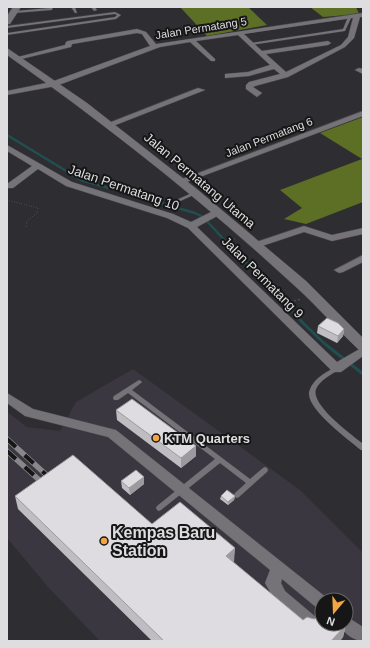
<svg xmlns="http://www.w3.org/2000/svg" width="370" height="648" font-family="Arial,sans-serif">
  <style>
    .built { fill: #3a3740; fill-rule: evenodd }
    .forest { fill: #5d6e25 }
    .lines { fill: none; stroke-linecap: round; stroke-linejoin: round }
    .stream-far1 { stroke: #214f51; stroke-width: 2.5 }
    .stream { stroke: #214f51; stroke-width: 3 }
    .service-casing { stroke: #4a494c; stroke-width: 0.5 }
    .minor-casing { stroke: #4a494c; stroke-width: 1 }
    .tertiary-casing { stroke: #4a494c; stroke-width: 1 }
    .path-far1 { stroke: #6c6b6e; stroke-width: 1; stroke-dasharray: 0.5 2; stroke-linecap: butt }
    .path { stroke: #6c6b6e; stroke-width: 1.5; stroke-dasharray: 1 3; stroke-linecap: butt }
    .service { fill: #757377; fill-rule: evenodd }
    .minor { fill: #757377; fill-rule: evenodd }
    .tertiary { fill: #757377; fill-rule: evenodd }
    .rail-casing { stroke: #88878a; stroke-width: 5.5 }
    .rail { stroke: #161617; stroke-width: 4; stroke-dasharray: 12; stroke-linecap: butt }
    .wall { fill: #bfbdc2 }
    .shaded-wall { fill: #9b9a9e }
    .building { fill: #dedce1; stroke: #9b9a9e }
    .poi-dot { fill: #f2a541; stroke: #161617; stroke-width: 1.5 }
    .labels { text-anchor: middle; stroke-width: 4; stroke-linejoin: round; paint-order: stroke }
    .far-street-label { font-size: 11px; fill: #dedddf; stroke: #161617 }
    .street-label { font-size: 13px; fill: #dedddf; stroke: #161617 }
    .poi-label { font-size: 13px; font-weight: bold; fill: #dedddf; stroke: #161617; text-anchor: start }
    .near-poi-label { font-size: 16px; font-weight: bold; fill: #dedddf; stroke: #161617; text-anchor: start }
  </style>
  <rect width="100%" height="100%" fill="#2e2d31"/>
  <path class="built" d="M133 369 300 490 363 553V641H100L48 587 7 538V412L27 427 60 431 76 402ZM322 600H346V624H322Z"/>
  <path class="forest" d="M180 7H248L267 25 207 36Z
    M310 7H356L359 14 323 17Z
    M363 117V202L306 224 284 219 302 208 280 190 362 159 320 133Z"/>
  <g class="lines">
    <path class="stream-far1" d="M7 135 81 180 195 213 203 217 230 246"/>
    <path class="stream" d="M229 245 304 324 325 344 363 374"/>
    <g class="service-casing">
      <path id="service" d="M49 7H53L52 10 15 13 13 12 15 11 49 8Z
        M71 7H75L77 13H75Z
        M91 7H95L97 10 94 11Z
        M115 12 121 15 116 19 7 35V33L115 17 117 15 115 14 106 15 7 28V26Z
        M348 17 351 18 345 31 251 45 249 44 251 43 343 29Z
        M194 192H198V193L176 203H172V202Z
        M338 366 340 367 341 368 340 369C332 374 320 380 316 389 310 405 352 435 363 444V450H361C348 439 308 410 309 393 310 386 316 379 322 375 327 372 332 368 338 366Z
        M139 380 141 381 142 382 141 383 132 390 250 479 263 468 265 467 267 468 268 470 267 472 239 497 237 498 235 497 234 495 235 493 246 483 220 463 161 510 159 511 157 510 156 508 157 506 215 459 128 393 118 400H114L113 398 114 396Z"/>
    </g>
    <g class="minor-casing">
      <path id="minor" d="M363 13V17H360L354 38 345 47 288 77 255 86 253 87 262 93 257 97 246 89V85L249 82 280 74 274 69 249 76 225 78V74L248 72 270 65 238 35 196 41 215 59V61H211L190 42 160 47 56 86 7 95V91L51 82 150 46 142 34 137 33 72 44 71 47 17 60 14 58 65 45 66 42 68 41 137 29 146 32 156 44ZM353 18 348 37 341 45 286 72 266 54 328 45 331 43 328 41 262 51 244 34Z
        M359 68 363 69V74L355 70Z
        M198 88 205 90 113 126 106 124Z
        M363 111V116L184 183 181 184 177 181Z
        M7 145 72 182 173 214 191 222 215 210H221V214L197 227 337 362 363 347V356L341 372H333L188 228 167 218 66 186 38 169 13 188H7V184L32 166 7 151Z
        M304 226 332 235 363 228V234L332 241 304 232 256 248 251 245 253 243Z
        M363 255V262L343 272 339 273 334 270Z
        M7 393 33 409 116 430 327 598 328 600H322V610L317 608 282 579 281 583 285 591 317 618 319 623 317 628 311 630 305 628 275 601 265 583 270 570 108 437 25 416 7 403Z
        M346 616 363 627V641C354 641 343 633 339 624H346Z"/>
    </g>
    <g class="tertiary-casing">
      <path id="tertiary" d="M13 7H21L10 24H7V16Z
        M7 48 87 103 198 190 306 281 363 338V351L358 349C337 329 318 307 296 287 205 203 108 126 7 55Z"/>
    </g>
    <path class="path-far1" d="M7 200 38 208 37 213 27 221 26 228
      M220 244 235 239"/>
    <path class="path" d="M283 304 301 299"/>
    <use href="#service" class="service"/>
    <use href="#minor" class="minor"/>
    <use href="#tertiary" class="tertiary"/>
    <g class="rail-casing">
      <path id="rail" d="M7 439 53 481
        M7 451 47 487"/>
    </g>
    <use href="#rail" class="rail"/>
  </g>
  <path class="wall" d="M318 326 344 329 343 336 337 343 317 333Z
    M116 410 196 456 181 468 117 420Z
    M121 481 144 484 130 495 122 488Z
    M15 496 152 524 235 548 233 562 303 620 314 619 318 617 317 616 320 603 322 605V624L346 625 343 637 340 641H152L18 509Z
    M221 496H235L234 500 228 505 220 499Z"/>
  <path class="shaded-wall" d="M344 329 343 336 337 343 338 336Z
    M196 446V456L181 468V458Z
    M144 477V484L130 495 129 488Z
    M235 496 234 500 228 505V502Z
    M235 548 234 562 225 569 226 556Z
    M346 625 343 637 340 641H331Z"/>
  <path class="building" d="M327 318 338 323 344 329 338 336 318 326Z
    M132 399 196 446 181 458 116 410Z
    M73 455 152 524 180 502 235 548 226 556 303 620 307 617 314 619 321 616 322 613V624H346V625L331 641H164L15 496Z
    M136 470 144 477 129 488 121 481Z
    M227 490 235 496 228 502 221 496Z"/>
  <g class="poi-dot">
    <circle cx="156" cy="438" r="4"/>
    <circle cx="104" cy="541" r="4"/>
  </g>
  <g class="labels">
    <g class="far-street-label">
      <text transform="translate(201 28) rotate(-9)" y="4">Jalan Permatang 5</text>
      <text transform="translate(269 137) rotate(-21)" y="4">Jalan Permatang 6</text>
    </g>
    <g class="street-label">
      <text transform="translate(200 180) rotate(40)" y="5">Jalan Permatang Utama</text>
      <text transform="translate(124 187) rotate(19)" y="5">Jalan Permatang 10</text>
      <text transform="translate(263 277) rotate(45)" y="5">Jalan Permatang 9</text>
    </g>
    <g class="poi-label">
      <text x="164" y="443">KTM Quarters</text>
    </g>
    <g class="near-poi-label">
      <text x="112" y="538">Kempas Baru<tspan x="112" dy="18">Station</tspan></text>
    </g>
  </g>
  <rect width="370" height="648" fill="none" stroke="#dedddf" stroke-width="16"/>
  <g transform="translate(334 612) rotate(199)"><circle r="19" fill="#161617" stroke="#666667"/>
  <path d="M0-3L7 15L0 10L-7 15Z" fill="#f2a541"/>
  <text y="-6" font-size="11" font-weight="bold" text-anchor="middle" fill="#dedddf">N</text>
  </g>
</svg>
